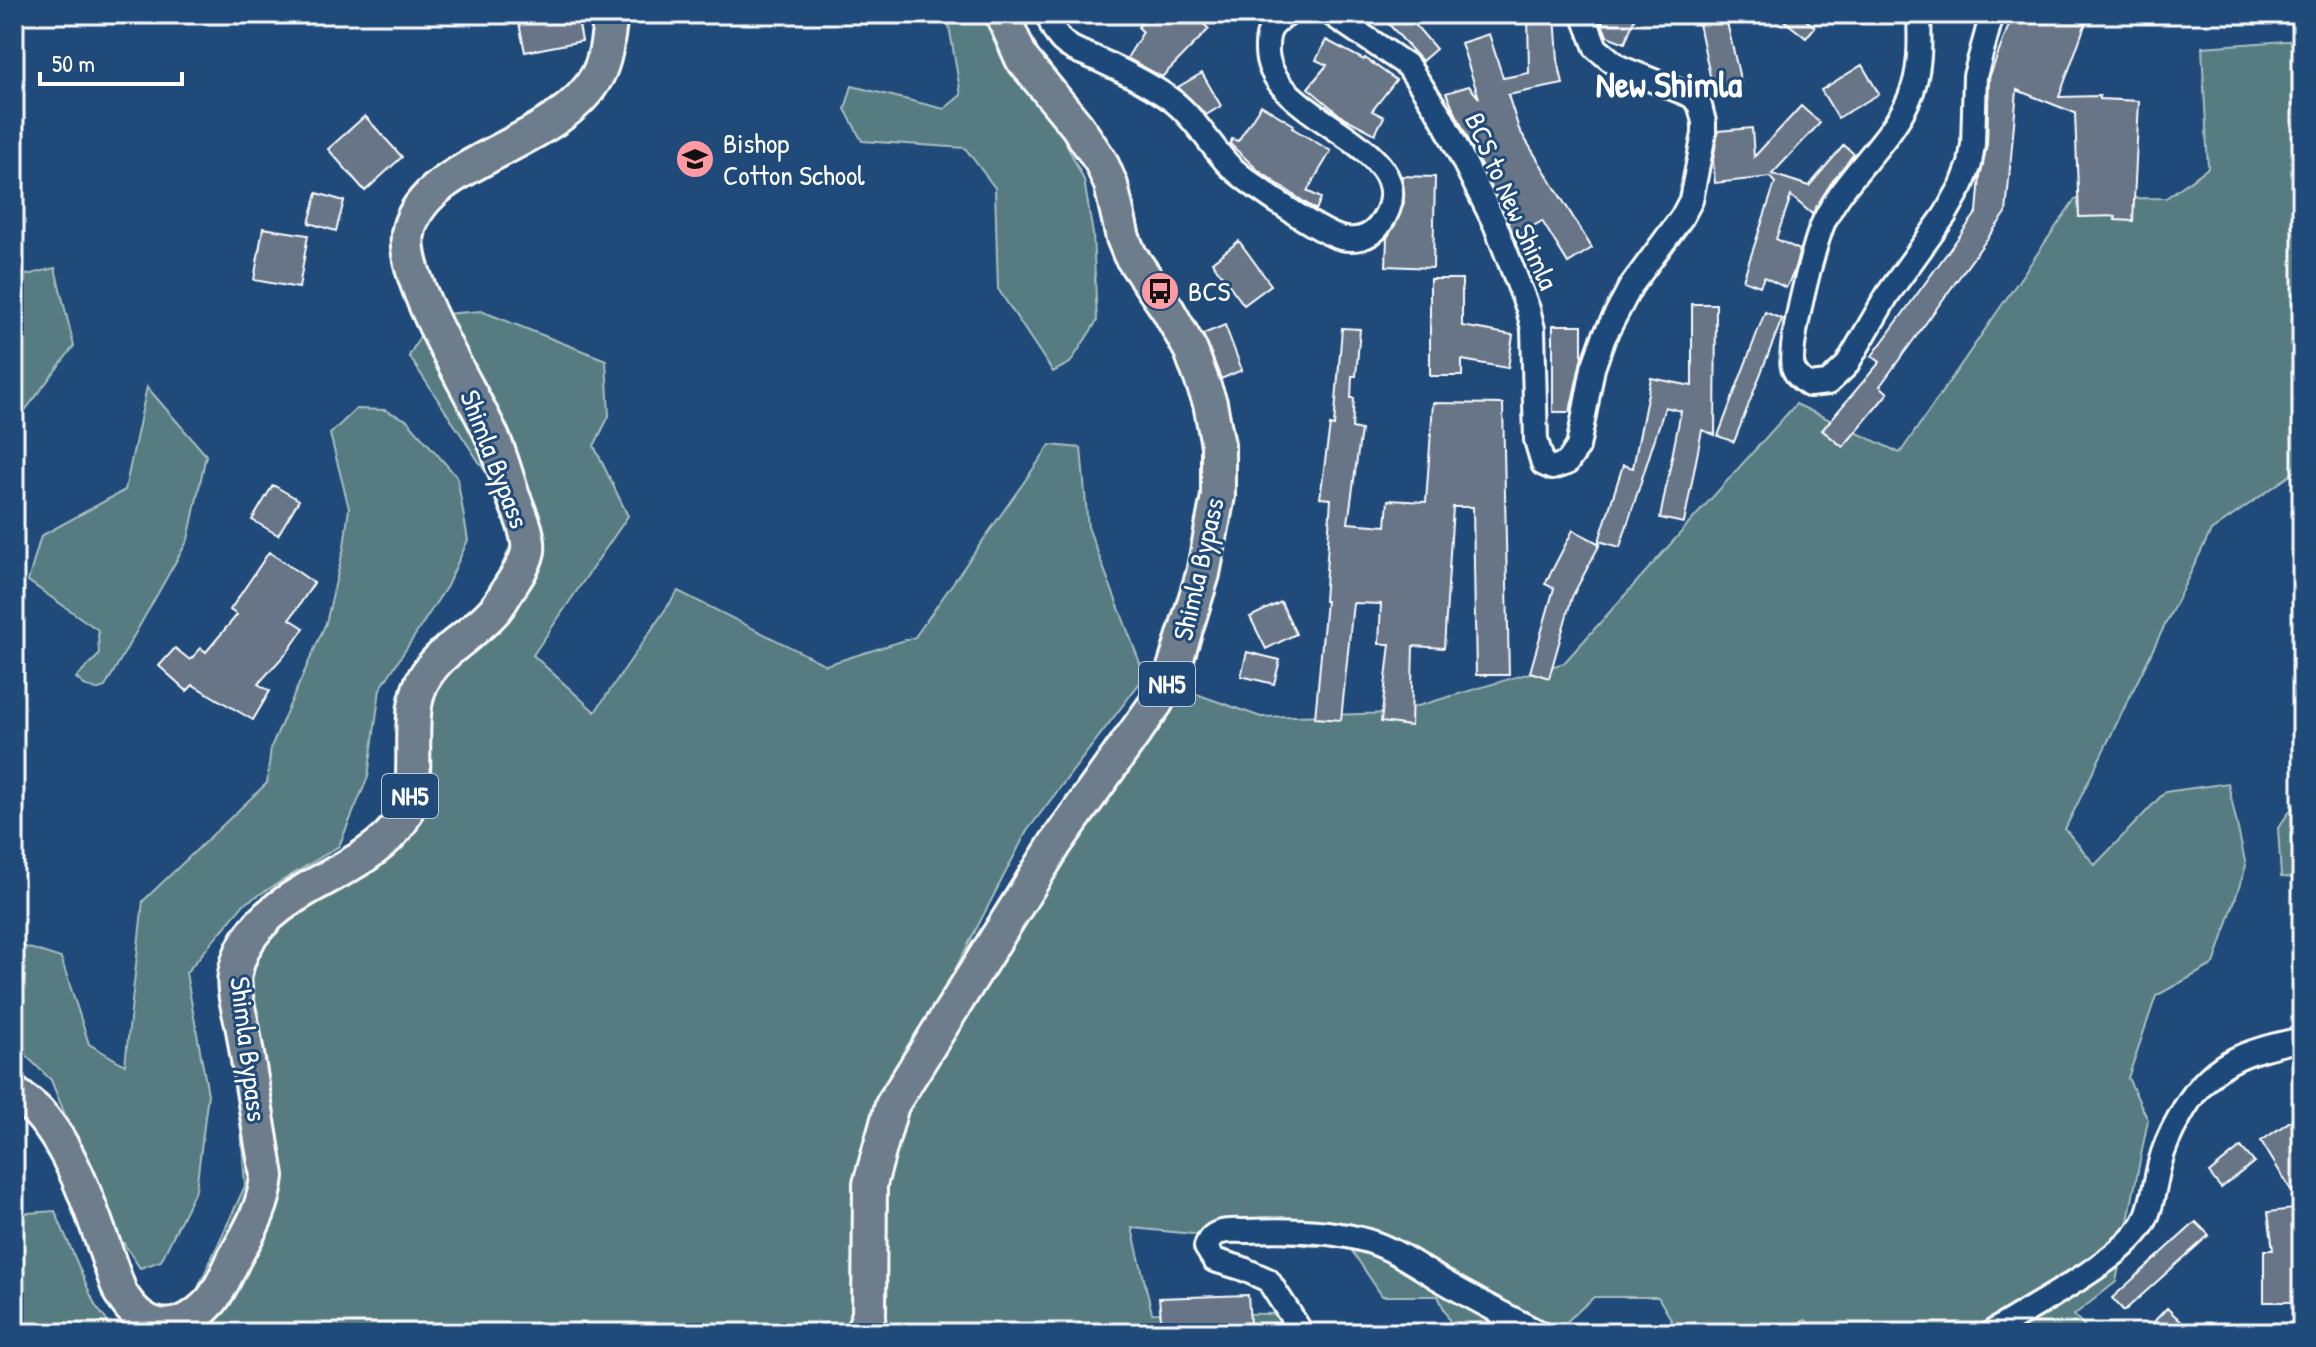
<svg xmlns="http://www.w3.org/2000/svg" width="2316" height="1347" font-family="'Patrick Hand',sans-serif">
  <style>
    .green { fill: #567c81; stroke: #aabec0; stroke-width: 2 }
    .building { fill: #677586; stroke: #fff; stroke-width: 2 }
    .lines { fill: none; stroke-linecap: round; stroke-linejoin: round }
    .minor-casing { stroke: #fff; stroke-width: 28 }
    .highway-casing { stroke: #fff; stroke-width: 38 }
    .minor { stroke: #1f4a7a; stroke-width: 22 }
    .highway { stroke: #6d7d8c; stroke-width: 32 }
    .labels { text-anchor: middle; stroke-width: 6; stroke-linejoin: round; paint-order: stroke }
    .shield { fill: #1f4a7a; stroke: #bcc9d7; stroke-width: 2 }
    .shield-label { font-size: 26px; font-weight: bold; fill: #fff }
    .poi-label { font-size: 28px; fill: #fff; stroke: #1f4a7a; text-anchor: start }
    .street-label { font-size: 28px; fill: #fff; stroke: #1f4a7a }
    .district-label { font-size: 36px; font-weight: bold; fill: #fff; stroke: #1f4a7a }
  </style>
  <rect width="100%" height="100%" fill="#1f4a7a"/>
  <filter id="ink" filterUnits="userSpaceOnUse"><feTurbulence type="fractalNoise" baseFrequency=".0125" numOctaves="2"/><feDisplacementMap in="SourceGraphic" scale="16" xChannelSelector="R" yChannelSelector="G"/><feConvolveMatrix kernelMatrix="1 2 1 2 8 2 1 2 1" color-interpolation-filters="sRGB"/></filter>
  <g filter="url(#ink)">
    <path class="green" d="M947 14H1003L1084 180 1093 234 1097 321 1070 363 1053 372 998 289 995 188 965 148 862 141 845 109 852 86 944 109 961 95Z
      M2300 40 2302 54V467L2211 531 2065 829 2095 865 2165 792 2228 783 2246 866 2214 964 2156 996 2128 1078 2148 1120 2116 1282 2074 1315 2091 1333H1814L1806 1320 1771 1333H1679L1658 1297H1594L1554 1333H1455L1438 1296H1382L1348 1245 1313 1246 1132 1228 1152 1313 1285 1314 1293 1333H867L875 1184 897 1106 1160 681 1261 717 1394 713 1564 663 1796 404 1900 453 2075 199 2166 198 2208 168 2202 47Z
      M55 268 74 346 14 425V278Z
      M481 311 606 360 609 416 594 446 628 516 533 655 595 712 678 591 826 665 915 637 1050 445 1081 448 1088 527 1145 676 1027 831 886 1103 856 1333H159L180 1327 245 1186 230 974 242 942 396 834 427 667 488 596 512 543 491 480 409 356 432 315Z
      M147 387 206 455 188 540 105 687 96 690 84 685 76 678 99 655 98 630 28 581 41 536 125 490Z
      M356 409 385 410 407 420 457 477 468 540 447 586 380 689 368 777 339 846 244 904 186 973 208 1094 196 1189 161 1261 140 1268 107 1218 51 1080 14 1044V943L61 958 89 1044 125 1065 143 901 267 783 271 747 326 623 344 547 349 508 330 434Z
      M2302 794V878L2281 877 2278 828Z
      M55 1211 95 1305 116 1333H14V1214Z"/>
    <path class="building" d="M517 14H577L582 41 525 52Z
      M1151 14H1193L1209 29 1162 77 1127 58 1143 32 1138 27Z
      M1396 14H1406L1436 49 1422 61 1387 22Z
      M1528 14H1555L1558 60 1563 84 1508 95 1519 129 1592 248 1568 263 1542 221 1515 237 1446 93 1469 86 1479 98 1461 43 1489 34 1503 78 1529 73Z
      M1605 14H1636L1625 43 1607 36 1602 24Z
      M1697 14H1725L1741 83 1713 90Z
      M1776 14H1798L1815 27 1806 38Z
      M2013 14H2089L2059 97 2100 96V99L2139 101 2133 221 2115 220 2116 216 2079 217 2075 113 2017 90 2006 213 1880 386 1888 393 1843 447 1822 430 1880 362 1872 356 1977 212 1980 177 1987 144 1989 78Z
      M1326 40 1364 60 1365 58 1396 80 1372 111 1384 117 1375 134 1341 116 1308 88 1327 65 1316 60Z
      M1862 65 1879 94 1838 118 1821 90Z
      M1202 73 1221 106 1206 115 1178 87Z
      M1261 105 1294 125 1292 128 1331 151 1307 191 1321 198 1316 210 1259 171 1230 144 1232 139 1238 141Z
      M1801 106 1820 123 1772 174 1809 186 1844 145 1854 154 1833 180 1812 214 1791 196 1776 239 1800 250 1793 274 1786 288 1764 277 1760 286 1743 280 1775 183 1770 177 1715 183 1713 160 1718 131 1752 128 1754 157Z
      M365 116 402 157 365 191 328 149Z
      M1400 176 1435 177 1433 268 1386 266 1387 238 1404 203Z
      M317 193 344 201 336 231 309 223Z
      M263 228 308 235 299 288 254 280Z
      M1239 241 1271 285 1244 305 1212 262Z
      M1430 279H1462V326L1513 335 1508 368 1462 360V376H1430Z
      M1692 304H1716L1715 435 1702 430 1684 523 1660 518 1681 411 1665 407 1620 547 1599 541 1623 465 1633 468 1651 378 1692 386Z
      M1765 312 1782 319 1734 442 1718 436Z
      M1225 325 1242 370 1221 379 1203 334Z
      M1553 325H1582V356L1570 412H1553Z
      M1342 328 1360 329 1356 376H1352L1351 398H1354L1352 428 1361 430 1348 523 1386 526 1388 500 1426 502 1433 403 1503 404 1509 675H1476L1473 507H1453L1444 648 1413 646 1411 726 1381 722 1390 644H1379L1381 604 1353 603 1341 720 1315 718 1326 601H1324L1331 499 1320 498 1330 425 1334 426Z
      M273 485 299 500 278 535 252 520Z
      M1573 530 1600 544 1572 597 1549 678 1530 672 1554 588 1545 584Z
      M269 552 314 583 290 619 304 628 289 650 258 684 270 691 253 720 193 685 187 691 159 666 175 648 190 660 201 648 206 652 237 615 230 610Z
      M1281 602 1296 634 1266 649 1250 617Z
      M1247 652 1280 660 1274 684 1241 676Z
      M2302 1113V1237H2299L2298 1302H2264V1250H2273L2268 1212 2302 1208 2261 1141Z
      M2241 1147 2254 1162 2221 1188 2209 1173Z
      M2196 1222 2209 1235 2124 1311 2112 1298Z
      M1248 1295 1250 1323 1162 1328 1159 1298Z
      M2167 1308 2193 1333H2143Z"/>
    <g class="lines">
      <g class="minor-casing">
        <path id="minor" d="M1048 14C1051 24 1054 33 1062 41 1072 51 1087 54 1099 60 1123 71 1153 86 1173 101 1195 118 1210 145 1229 165 1245 181 1320 233 1341 238 1355 241 1370 238 1379 226 1438 145 1263 123 1267 47 1267 29 1273 23 1288 14
          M1331 14 1408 66 1441 116 1495 224 1528 309 1533 329 1536 440 1543 464 1552 468 1567 463 1578 447 1593 368 1604 337 1631 286 1682 217 1691 200 1704 134V122L1700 106 1692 96 1619 67 1596 48 1583 14
          M1919 14C1920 42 1921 73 1909 99 1890 142 1846 176 1825 219 1815 239 1787 348 1793 367 1796 376 1802 380 1809 385L1828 383 1846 366 1888 294 1945 215 1962 185 1970 164 1973 144 1975 76 1992 14
          M1302 1333 1268 1280 1241 1268 1214 1260 1206 1247C1211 1228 1231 1231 1247 1231 1287 1229 1330 1230 1368 1241 1395 1249 1419 1267 1443 1281 1475 1300 1507 1316 1540 1333
          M1991 1333C2031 1306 2115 1265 2141 1227 2152 1213 2155 1181 2160 1163 2164 1147 2171 1132 2179 1118 2209 1061 2243 1052 2302 1039"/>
      </g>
      <g class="highway-casing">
        <path id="highway" d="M14 1093C22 1099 31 1105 38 1112 79 1157 99 1236 120 1292 144 1333 178 1337 211 1301 221 1289 228 1271 235 1257 250 1230 264 1208 267 1176 259 1128 251 1079 243 1030 240 1013 232 990 235 974 242 934 272 909 305 890 337 871 381 853 402 820 426 780 400 714 426 675 443 649 473 634 493 612 501 604 506 592 513 582 519 573 526 562 528 551 530 534 519 512 513 496 506 476 501 455 492 436 472 391 396 273 409 229 427 159 559 146 597 76 607 58 608 34 611 14
          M862 1333 869 1314 870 1184 892 1105 1056 843 1156 703 1173 671 1203 574 1218 496V445L1210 403 1191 351 1168 310 1130 255 1123 238 1111 185 1101 162 1077 126 1022 59 1002 14"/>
      </g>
      <use href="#minor" class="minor"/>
      <use href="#highway" class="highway"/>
    </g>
  </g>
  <defs>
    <g id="school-disc" transform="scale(2)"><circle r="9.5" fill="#ff9aa2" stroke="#1f4a7a"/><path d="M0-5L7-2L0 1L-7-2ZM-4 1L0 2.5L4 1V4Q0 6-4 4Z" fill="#111"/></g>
    <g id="bus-disc" transform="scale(2)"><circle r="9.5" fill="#ff9aa2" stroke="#1f4a7a"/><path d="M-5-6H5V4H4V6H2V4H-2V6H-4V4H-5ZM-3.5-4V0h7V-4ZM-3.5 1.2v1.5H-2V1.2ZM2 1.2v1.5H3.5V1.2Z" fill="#111"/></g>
  </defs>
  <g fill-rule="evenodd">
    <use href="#school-disc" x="695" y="159"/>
    <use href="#bus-disc" x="1160" y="291"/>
  </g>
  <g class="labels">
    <g class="shield">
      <rect x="1139" y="662" width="56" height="44" rx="6"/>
      <rect x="382" y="774" width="56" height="44" rx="6"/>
    </g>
    <g class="shield-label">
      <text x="1167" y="693">NH5</text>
      <text x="410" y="805">NH5</text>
    </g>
    <g class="poi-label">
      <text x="723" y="153">Bishop<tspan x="723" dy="32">Cotton School</tspan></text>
      <text x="1188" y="301">BCS</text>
    </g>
    <g class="street-label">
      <text transform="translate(1512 201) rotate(66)" y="10">BCS to New Shimla</text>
      <text transform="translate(495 459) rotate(69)" y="10">Shimla Bypass</text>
      <text transform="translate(1198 569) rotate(-77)" y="10">Shimla Bypass</text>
      <text transform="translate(249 1049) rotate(83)" y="10">Shimla Bypass</text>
    </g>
    <g class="district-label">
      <text x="1669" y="97">New Shimla</text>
    </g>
  </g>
  <rect width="2316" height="1347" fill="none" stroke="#1f4a7a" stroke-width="48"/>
  <rect x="24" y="24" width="2268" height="1299" fill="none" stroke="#fff" stroke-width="3" filter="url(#ink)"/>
  <path d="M40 72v12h142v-12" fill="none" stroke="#ffffff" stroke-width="4"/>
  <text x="52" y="72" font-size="24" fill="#ffffff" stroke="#1f4a7a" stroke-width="6" paint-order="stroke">50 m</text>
</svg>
